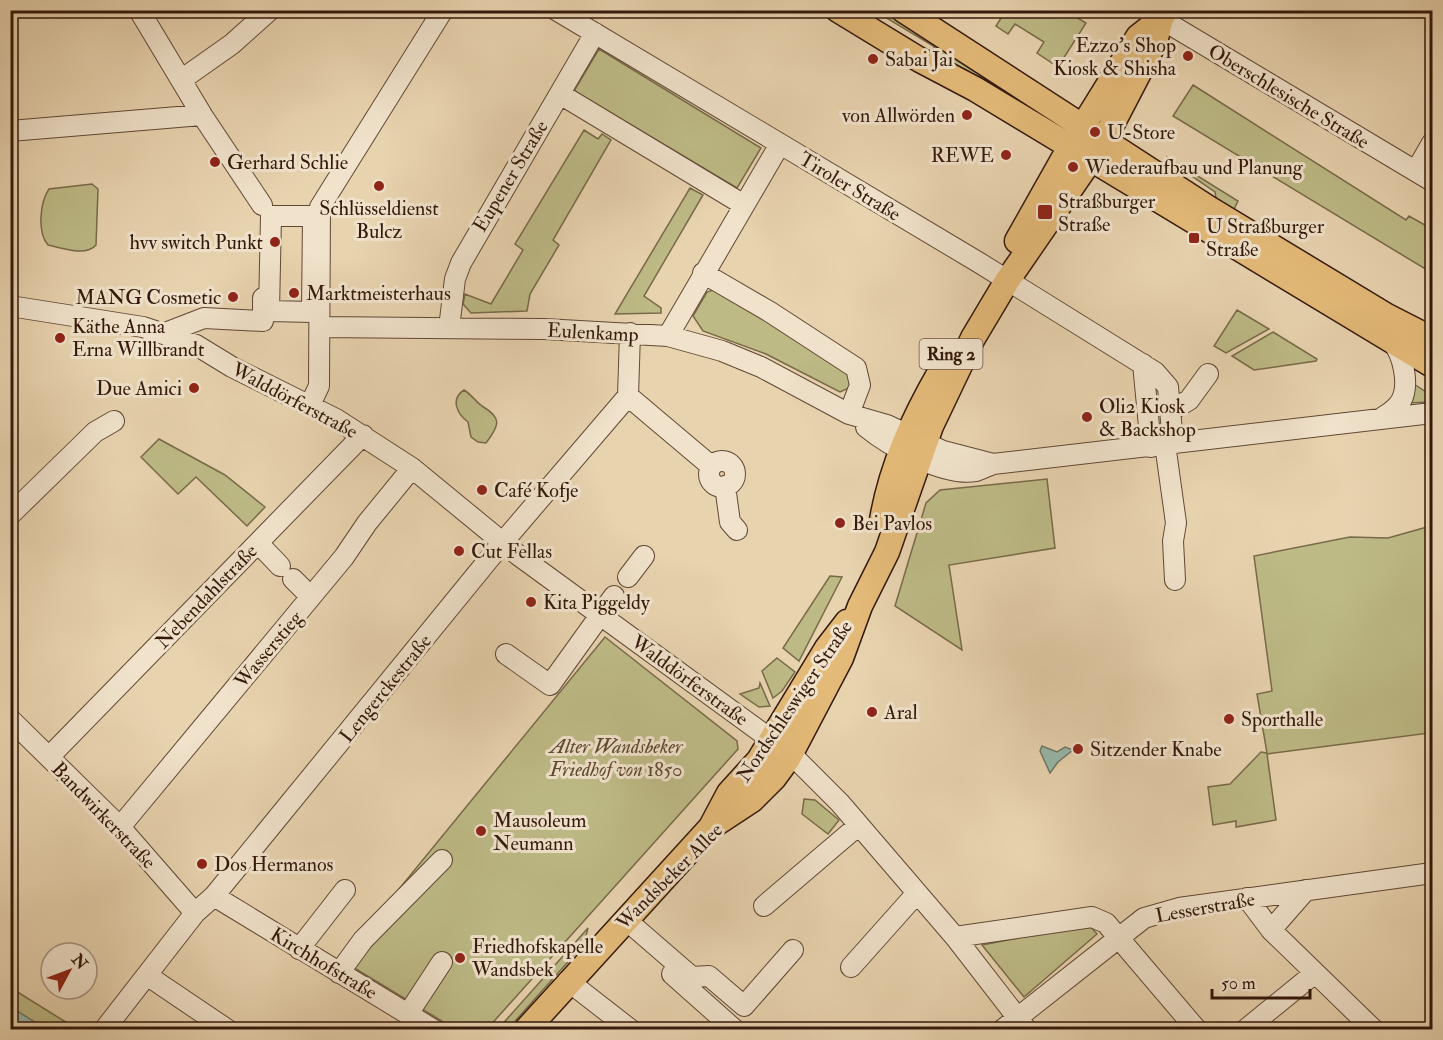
<svg xmlns="http://www.w3.org/2000/svg" width="1443" height="1040" font-family="'IM FELL Double Pica',serif">
  <style>
    .green { fill: #bdba86; stroke: #786a49; stroke-width: 1.5 }
    .water { fill: #97b8aa; stroke: #6f786b; stroke-width: 1.5 }
    .lines { fill: none; stroke-linecap: round; stroke-linejoin: round }
    .minor-casing { stroke: #614835; stroke-width: 22 }
    .major-casing { stroke: #34190c; stroke-width: 27 }
    .minor { stroke: #f0e2cb; stroke-width: 20 }
    .major { stroke: #e4ba78; stroke-width: 24 }
    .poi-dot { fill: #8f2418; stroke: #f0e2cb; stroke-width: 2 }
    .labels { text-anchor: middle; stroke-width: 6; stroke-linejoin: round; paint-order: stroke }
    .shield { fill: #f0e2cb; stroke: #6c5545; stroke-width: 1.5 }
    .shield-label { font-size: 18px; font-weight: bold; fill: #34190c }
    .poi-label { font-size: 20px; fill: #34190c; stroke: #f0e2cb; text-anchor: start }
    .street-label { font-size: 20px; fill: #34190c; stroke: #f0e2cb }
    .park-label { font-size: 20px; font-style: italic; fill: #5d4931; stroke: #f0e2cb }
  </style>
  <rect width="100%" height="100%" fill="#e8d3af"/>
  <filter id="stains"><feTurbulence type="fractalNoise" baseFrequency=".00333" numOctaves="4"/><feColorMatrix values="0 0 0 0 .2 0 0 0 0 .09 0 0 0 0 .02 0 0 0 .5 -.17"/></filter>
  <radialGradient id="worn" r=".72"><stop offset=".6" stop-color="#630" stop-opacity="0"/><stop offset="1" stop-color="#630" stop-opacity=".3"/></radialGradient>
  <path class="green" d="M1006 10 1066 11 1086 23 1058 67 1037 53 1044 42 1015 24 1008 34 996 26Z
    M875 11H891L1060 118 1056 124 923 57 935 47Z
    M599 49 761 148 737 188 574 91Z
    M1193 85 1406 220 1409 216 1432 229V273L1173 116Z
    M584 130 598 139 602 134 611 140 553 240 559 245 530 294 527 311 471 313 463 304 465 294 491 304 523 250 515 244Z
    M1167 157 1238 201 1233 211 1216 198 1215 192 1167 159Z
    M92 184 98 189 96 245C86 257 61 248 48 245 37 232 40 202 49 189Z
    M690 188 703 195 644 296 661 308V313L615 314Z
    M719 288 854 376 849 388 840 392 766 354 703 331 693 316 707 292Z
    M1237 310 1269 329 1226 353 1214 346Z
    M1273 332 1317 359 1316 361 1254 370 1232 356Z
    M1414 384 1432 396V402L1406 403Z
    M464 390C471 394 475 401 482 406 502 418 500 425 486 443L478 442 471 437 468 422C457 414 450 399 464 390Z
    M159 439 225 475 265 507 247 526 196 477 178 494 141 457Z
    M1047 479 1055 548 949 565 962 650 895 606 926 503 940 490Z
    M1427 527H1432V756L1429 733 1267 754 1276 820 1236 827V821L1213 825 1208 787 1230 784 1261 752 1267 753 1257 694 1272 691 1254 556 1350 537 1388 538Z
    M830 576 842 577 799 661 783 648Z
    M605 637 737 741 738 749 487 1029H455L341 960Z
    M777 658 795 672 782 691 773 698 762 671Z
    M760 683 770 706 759 707 740 694 759 688Z
    M804 799 815 800 839 820 828 834 802 814Z
    M1088 924 1097 934 1024 997 982 945Z
    M588 928 584 944 508 1029H498Z
    M11 988 77 1029H11Z"/>
  <path class="water" d="M1042 746 1057 752 1065 747 1073 750 1058 762 1050 773 1040 751Z
    M11 1007 14 1009 46 1029H20L11 1023Z"/>
  <g class="lines">
    <g class="minor-casing">
      <path id="minor" d="M139 10 202 115 262 205
        M556 10 978 262 1155 372 1168 387 1173 443
        M1146 10 1432 181
        M181 80 232 44 270 10
        M560 94 744 205
        M10 131 202 115
        M1416 171 1432 143
        M271 216H313L312 312 269 311Z
        M703 273 770 312 856 368 860 385 849 414
        M10 306 143 327 196 345 232 367 336 419 412 468 518 555 791 754 840 803 955 937 1027 1030
        M320 327 544 329 668 336 722 351 761 367 849 414 887 425 943 451 993 464
        M449 328 455 279 461 263 595 33
        M165 333 204 318 263 321V298
        M668 336 780 144
        M1143 364 1151 447
        M628 396 711 466
        M310 405 319 386 320 207 443 10
        M1170 411 1189 400 1208 374
        M1383 417C1390 413 1397 408 1401 401 1410 385 1403 353 1391 341
        M866 427C889 446 945 477 976 471 982 469 988 466 993 464L1432 413
        M1165 444 1176 523 1173 541 1175 580
        M709 474a13 13 0 1 1 26 0a13 13 0 1 1-26 0Z
        M725 486 730 522 737 530
        M10 515 95 432 114 421
        M258 543 280 566
        M628 577 644 556
        M293 579 311 597
        M506 654 550 685 614 596
        M10 719 120 827 195 913
        M49 757 363 435
        M120 827 344 557 367 523 412 468
        M214 896 434 1030
        M1247 898 1271 930 1374 1030
        M764 906 859 825
        M625 919 692 977 709 976 744 1006 793 950
        M1271 930 1306 890
        M955 937 1092 917 1106 923 1197 1030
        M299 949 345 890
        M851 967 917 893
        M339 973 363 940 442 860
        M672 974 735 1030
        M148 976 228 1030
        M568 981 631 1030
        M408 1014 442 962
        M104 1030 195 913 214 896 503 542 628 396 630 333
        M1002 1030 1144 918 1179 908 1432 873
        M1245 1030 1315 973"/>
    </g>
    <g class="major-casing">
      <path id="major" d="M838 10 920 60 975 89 1432 365
        M903 10 1210 209 1387 316 1432 339
        M1017 241 1070 147 1138 37 1161 19
        M882 520C891 467 913 419 940 372
        M712 825 729 793 759 760 827 648 847 622
        M526 1030 711 827 752 800 774 778 788 759 841 658 860 606 887 552 931 426 973 338 1007 281 1104 140 1155 42 1161 19 1166 10"/>
    </g>
    <use href="#minor" class="minor"/>
    <use href="#major" class="major"/>
  </g>
  <g class="poi-dot">
    <circle cx="1188" cy="56" r="6"/>
    <circle cx="873" cy="59" r="6"/>
    <circle cx="967" cy="115" r="6"/>
    <circle cx="1095" cy="132" r="6"/>
    <circle cx="1006" cy="155" r="6"/>
    <circle cx="215" cy="162" r="6"/>
    <circle cx="1073" cy="167" r="6"/>
    <circle cx="379" cy="186" r="6"/>
    <rect x="1037" y="204" width="16" height="16" rx="3"/>
    <rect x="1188" y="232" width="12" height="12" rx="3"/>
    <circle cx="275" cy="242" r="6"/>
    <circle cx="294" cy="293" r="6"/>
    <circle cx="233" cy="297" r="6"/>
    <circle cx="60" cy="338" r="6"/>
    <circle cx="194" cy="388" r="6"/>
    <circle cx="1087" cy="417" r="6"/>
    <circle cx="482" cy="490" r="6"/>
    <circle cx="840" cy="523" r="6"/>
    <circle cx="459" cy="551" r="6"/>
    <circle cx="531" cy="602" r="6"/>
    <circle cx="872" cy="712" r="6"/>
    <circle cx="1229" cy="719" r="6"/>
    <circle cx="1078" cy="749" r="6"/>
    <circle cx="481" cy="831" r="6"/>
    <circle cx="202" cy="864" r="6"/>
    <circle cx="460" cy="958" r="6"/>
  </g>
  <g class="labels">
    <rect class="shield" x="919.5" y="339" width="63" height="30" rx="4.5"/>
    <g class="shield-label">
      <text x="951" y="360">Ring 2</text>
    </g>
    <g class="poi-label">
      <text x="1176" y="52" text-anchor="end">Ezzo's Shop<tspan x="1176" dy="23">Kiosk &amp; Shisha</tspan></text>
      <text x="885" y="66">Sabai Jai</text>
      <text x="955" y="122" text-anchor="end">von Allwörden</text>
      <text x="1107" y="139">U-Store</text>
      <text x="994" y="162" text-anchor="end">REWE</text>
      <text x="227" y="169">Gerhard Schlie</text>
      <text x="1085" y="174">Wiederaufbau und Planung</text>
      <text x="1058" y="208">Straßburger<tspan x="1058" dy="23">Straße</tspan></text>
      <text x="379" y="215" text-anchor="middle">Schlüsseldienst<tspan x="379" dy="23">Bulcz</tspan></text>
      <text x="1206" y="233">U Straßburger<tspan x="1206" dy="23">Straße</tspan></text>
      <text x="263" y="249" text-anchor="end">hvv switch Punkt</text>
      <text x="306" y="300">Marktmeisterhaus</text>
      <text x="221" y="304" text-anchor="end">MANG Cosmetic</text>
      <text x="72" y="333">Käthe Anna<tspan x="72" dy="23">Erna Willbrandt</tspan></text>
      <text x="182" y="395" text-anchor="end">Due Amici</text>
      <text x="1099" y="413">Oli2 Kiosk<tspan x="1099" dy="23">&amp; Backshop</tspan></text>
      <text x="494" y="497">Café Kofje</text>
      <text x="852" y="530">Bei Pavlos</text>
      <text x="471" y="558">Cut Fellas</text>
      <text x="543" y="609">Kita Piggeldy</text>
      <text x="884" y="719">Aral</text>
      <text x="1241" y="726">Sporthalle</text>
      <text x="1090" y="756">Sitzender Knabe</text>
      <text x="493" y="827">Mausoleum<tspan x="493" dy="23">Neumann</tspan></text>
      <text x="214" y="871">Dos Hermanos</text>
      <text x="472" y="953">Friedhofskapelle<tspan x="472" dy="23">Wandsbek</tspan></text>
    </g>
    <g class="street-label">
      <text transform="translate(1289 96) rotate(31)" y="7">Oberschlesische Straße</text>
      <text transform="translate(510 176) rotate(-59)" y="7">Eupener Straße</text>
      <text transform="translate(850 186) rotate(31)" y="7">Tiroler Straße</text>
      <text transform="translate(593 332) rotate(3)" y="7">Eulenkamp</text>
      <text transform="translate(295 400) rotate(28)" y="7">Walddörferstraße</text>
      <text transform="translate(206 596) rotate(-46)" y="7">Nebendahlstraße</text>
      <text transform="translate(268 649) rotate(-50)" y="7">Wasserstieg</text>
      <text transform="translate(690 680) rotate(36)" y="7">Walddörferstraße</text>
      <text transform="translate(385 688) rotate(-51)" y="7">Lengerckestraße</text>
      <text transform="translate(794 701) rotate(-56)" y="7">Nordschleswiger Straße</text>
      <text transform="translate(104 815) rotate(46)" y="7">Bandwirkerstraße</text>
      <text transform="translate(669 876) rotate(-45)" y="7">Wandsbeker Allee</text>
      <text transform="translate(1205 907) rotate(-10)" y="7">Lesserstraße</text>
      <text transform="translate(324 963) rotate(31)" y="7">Kirchhofstraße</text>
    </g>
    <g class="park-label">
      <text x="616" y="753">Alter Wandsbeker<tspan x="616" dy="23">Friedhof von 1850</tspan></text>
    </g>
  </g>
  <rect width="1443" height="1040" fill="none" stroke="#e8d3af" stroke-width="36"/>
  <rect x="12" y="12" width="1419" height="1016" fill="none" stroke="#34190c" stroke-width="3"/>
  <rect x="18" y="18" width="1407" height="1004" fill="none" stroke="#34190c" stroke-width="1.5"/>
  <g transform="translate(69 971) rotate(49)"><circle r="28" fill="#f0e2cb" stroke="#a5927f" stroke-width="1.5"/>
  <path d="M0-4.5L10 22L0 15L-10 22Z" fill="#8f2418"/>
  <text y="-9" font-size="16" font-weight="bold" text-anchor="middle" fill="#34190c">N</text>
  </g>
  <path d="M1212 989v9h98v-9" fill="none" stroke="#34190c" stroke-width="3"/>
  <text x="1221" y="989" font-size="18" fill="#34190c" stroke="#f0e2cb" stroke-width="4.5" paint-order="stroke">50 m</text>
  <rect width="100%" height="100%" filter="url(#stains)"/>
  <rect width="100%" height="100%" fill="url(#worn)"/>
</svg>
